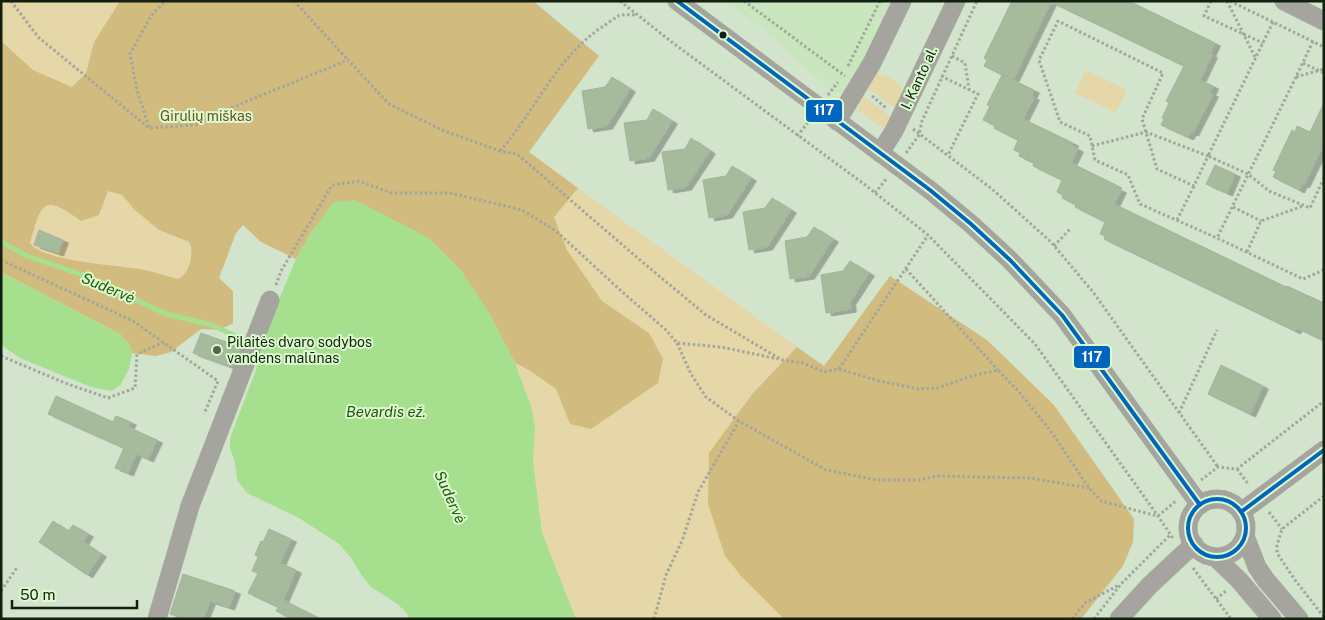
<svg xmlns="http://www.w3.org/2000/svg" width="1325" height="620" font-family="'Public Sans',sans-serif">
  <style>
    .built { fill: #c9e6bf }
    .green { fill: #e6d7a9 }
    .forest { fill: #d2bb7e; fill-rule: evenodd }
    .water { fill: #a6df8e }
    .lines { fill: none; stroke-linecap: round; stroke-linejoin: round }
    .stream { stroke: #a6df8e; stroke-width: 5 }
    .building { fill: #a5bb9c; stroke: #a4b29f; filter: url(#shadow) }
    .path { stroke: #a2a69c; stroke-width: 3; stroke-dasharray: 2.5 2.5; stroke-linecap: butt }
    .minor { stroke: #a6a49e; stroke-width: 19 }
    .bus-1-casing { stroke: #dbfbce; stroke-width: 8 }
    .bus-1 { stroke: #0065bd; stroke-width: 4 }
    .bus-dot { fill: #131f0f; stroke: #dbfbce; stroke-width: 2 }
    .poi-dot { fill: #566451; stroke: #dbfbce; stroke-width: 2 }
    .labels { text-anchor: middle; stroke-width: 4; stroke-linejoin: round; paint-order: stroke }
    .street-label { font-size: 14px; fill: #131f0f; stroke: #dbfbce }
    .park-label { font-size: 14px; fill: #6e5122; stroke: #dbfbce }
    .poi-label { font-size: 14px; fill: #131f0f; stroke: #dbfbce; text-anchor: start }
    .water-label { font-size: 15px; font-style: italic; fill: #27550c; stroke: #dbfbce }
    .line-badge { stroke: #dbfbce; stroke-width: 2 }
    .badge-label { font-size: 14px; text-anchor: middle; font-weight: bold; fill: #fff }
  </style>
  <defs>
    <filter id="shadow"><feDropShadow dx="5.5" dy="3" stdDeviation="0" flood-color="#0004"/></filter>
  </defs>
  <rect width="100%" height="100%" fill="#d2e4cc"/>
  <path class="built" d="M725 1H891L855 76 846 89 841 93H836L817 79 775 38Z"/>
  <path class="green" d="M1 1H120L94 42 86 73 72 87 33 70 1 41Z
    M1086 70 1127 90 1116 113 1075 93Z
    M877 74C886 75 903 82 902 93 901 99 898 104 896 109L865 86 870 78Z
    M862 95 892 118 887 131 858 110Z
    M578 188 797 347 753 393 709 454 765 598 784 619H576L542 533 533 462 535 428 532 409 515 363 529 370 556 389 570 424 591 429 619 408 649 333 602 301 567 250 554 217Z
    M108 191 122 195 135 210 159 230 188 242C195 252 189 275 179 280 167 277 156 272 145 270 121 265 43 262 30 243 42 202 42 194 81 221L99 214Z"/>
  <path class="forest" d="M120 1H533L599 56 529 152 578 188 554 217 567 250 602 301 649 333 663 359 658 383 591 429 570 424 556 389 529 370 515 363 489 313 312 231 296 259 261 242 243 225 236 233 219 278 233 291V323C222 330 214 330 201 329L171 352 156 356 132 353 129 344 120 334 1 272V41L33 70 72 87 86 73 94 42ZM108 191 122 195 135 210 159 230 189 242C195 252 189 275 178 279 167 277 156 272 145 270 121 265 43 262 30 243 42 203 42 193 81 221L99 215Z
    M890 276 987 340 1054 405 1134 519 1133 542 1123 566 1081 619H784L742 577 725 556 708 504 709 453 753 393 797 347 824 366Z"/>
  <path class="water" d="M355 200 429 238 461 270 489 313 515 363 532 409 535 428 533 462 542 533 576 619H410L405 611 396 603 371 587 362 576 352 559 339 544 299 518 247 493 237 480 235 463 230 447V438L257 367 255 362 259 348 296 259 312 231 334 202Z
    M1 272 120 334 129 344 132 353 129 369 121 384 112 391 91 387 20 358 1 345Z"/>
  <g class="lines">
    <path class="stream" d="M1 242 27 256 83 275 166 314 212 325 244 340"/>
  </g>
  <path class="building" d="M1012 1H1129L1215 43 1210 54 1212 55 1200 80 1213 86 1210 93 1213 94 1193 133 1191 132 1188 137 1161 125 1164 119 1162 118 1169 103 1166 101 1184 66 1051 2 1013 80 984 66 987 60 984 58Z
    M1002 75 1034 90 1031 96 1034 97 1023 119 1073 143 1072 146 1078 149 1071 163 1116 185 1115 187 1121 190 1114 204 1286 287 1287 286 1324 303V341L1297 328 1295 331 1104 239 1105 236 1100 234 1105 222 1075 207 1076 205 1062 198 1063 195 1057 192 1062 180 1033 166 1034 163 1019 156 1020 153 1014 150 1018 140 994 128 995 125 983 120 990 106 987 105Z
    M612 77 630 89 607 126 588 129 582 91 605 87Z
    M1324 103V139L1321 145 1323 146 1304 185 1302 184 1299 190 1273 177 1276 171 1273 170 1292 130 1295 132 1297 126 1310 132Z
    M653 109 672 121 649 158 630 161 624 123 647 120Z
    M691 138 710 151 686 187 668 190 662 152 685 149Z
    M1215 165 1235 174 1227 193 1206 184Z
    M732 166 751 178 727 215 709 218 703 180 726 176Z
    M772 198 791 210 767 247 749 250 743 212 765 208Z
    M814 227 833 239 809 276 790 279 785 241 807 237Z
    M39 230 63 240 58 253 34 245Z
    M850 261 869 273 850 302 851 309 826 313 821 275 843 271Z
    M201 333 240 347 232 367 193 353Z
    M1221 365 1263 386 1250 414 1208 394Z
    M56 396 113 422 116 416 131 422 128 427 157 440 148 459 136 454 128 473 115 468 124 448 48 414Z
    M53 521 68 531 73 525 88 534 83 542 101 554 87 575 39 542Z
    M269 529 291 539 280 563 296 570 283 600 321 619H292L276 611 278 607 248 593 258 573 252 571 258 557 255 555 261 541 263 542Z
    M183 574 235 591 229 607 210 601 203 619H186L170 614Z"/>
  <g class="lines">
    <path class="path" d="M11 1 38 37 149 128 195 125 245 102 348 60 389 104 442 130 500 151 517 154 647 266 706 315 782 360 803 363 824 372 839 369 928 235
      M294 1 348 60
      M620 1 673 43 864 184 928 235 1035 344 1158 516 1174 540
      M744 1 845 76
      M1211 1 1204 16 1263 43
      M1227 1 1255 57
      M1230 1 1324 47
      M1273 22 1208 156 1248 174 1269 191 1310 208 1324 178
      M1313 41 1296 77 1324 69
      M952 56 965 63 969 89
      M1303 63 1324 73
      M848 66 880 1
      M941 76 978 94 948 155
      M1296 77 1217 238 1303 279 1324 270
      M828 95 838 82
      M872 96 886 108
      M149 127 137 90 130 54 151 16 165 1
      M913 129 992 189 1051 242 1093 292 1218 467
      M797 136 810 120
      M1092 146 1146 132 1208 156 1194 186 1157 169 1142 119 1163 73 1058 21 1039 60 1060 122 1090 136 1095 160 1128 175 1140 204 1217 238
      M500 151C537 109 554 60 602 27 607 24 613 19 618 16 623 14 632 15 637 15
      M906 153 919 135 922 121 977 1
      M875 193 887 178
      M1233 207 1261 221
      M1177 220 1194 186
      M1054 246 1071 228
      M1247 252 1261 221 1303 206
      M1 260 133 321 218 381 204 414
      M906 269 998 370
      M276 285 281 271 332 185 359 181 392 193H450L522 210 556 231 619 289 666 330 677 343 721 347 778 359
      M677 343 691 374 706 397 739 421 826 470 877 480H919L936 476 1030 478 1089 488
      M1 356 65 383 108 398 135 388 137 354 164 342
      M839 369 879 381 919 389 938 388 972 376 998 370 1019 392 1053 434 1089 488 1101 501 1157 516
      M1179 413 1217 330
      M1237 469 1249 485
      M1201 480 1218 467 1237 469 1324 401
      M1324 496 1282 529 1277 545V553L1295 580 1324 617
      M1269 512 1282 529
      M1158 516 1177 500
      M1193 568 1231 619
      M1 591 18 566
      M1216 599 1226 591
      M654 619 666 575 682 541 698 492 739 421
      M1072 619 1085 603 1119 585
      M1094 619 1121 584 1170 535"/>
    <path class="minor" d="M677 1 930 190 971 224 1010 260 1062 315 1200 505
      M1284 1 1324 21
      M837 121 872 63 902 1
      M880 153 894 131 956 1
      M1188 528a29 29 0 1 1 58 0a29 29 0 1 1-58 0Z
      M1241 512 1324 450
      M1245 536 1257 567 1265 579 1299 619
      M1215 557 1239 580 1272 619
      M157 619 190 506 270 300
      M1119 619 1150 585 1194 544"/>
    <g class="bus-1-casing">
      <path id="bus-1" d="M677 1 930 190 971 224 1010 260 1062 315 1200 505
        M1188 528a29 29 0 1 1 58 0a29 29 0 1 1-58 0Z
        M1241 512 1324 450"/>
    </g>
    <use href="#bus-1" class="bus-1"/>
  </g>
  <circle class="bus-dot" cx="723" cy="35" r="4.5"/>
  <circle class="poi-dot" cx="217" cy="350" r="5"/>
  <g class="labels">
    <g class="street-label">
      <text transform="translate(919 78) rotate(-65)" y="5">I. Kanto al.</text>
    </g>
    <g class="park-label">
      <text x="206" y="121">Girulių miškas</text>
    </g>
    <g class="poi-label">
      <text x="227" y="347">Pilaitės dvaro sodybos<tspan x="227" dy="16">vandens malūnas</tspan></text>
    </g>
    <g class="water-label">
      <text transform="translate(108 288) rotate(23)" y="5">Sudervė</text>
      <text x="386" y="417">Bevardis ež.</text>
      <text transform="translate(450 497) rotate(66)" y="5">Sudervė</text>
    </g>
  </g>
  <g class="line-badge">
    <rect x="805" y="99" width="38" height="24" rx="5" fill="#0065bd"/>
    <rect x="1073" y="345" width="38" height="24" rx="5" fill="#0065bd"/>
  </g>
  <g class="badge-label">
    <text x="824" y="115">117</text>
    <text x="1092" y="362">117</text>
  </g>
  <rect width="1325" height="620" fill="none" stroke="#131f0f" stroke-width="5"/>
  <path d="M12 600v8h125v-8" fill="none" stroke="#131f0f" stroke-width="2.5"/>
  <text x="20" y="600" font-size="15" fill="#131f0f" stroke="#dbfbce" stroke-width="4" paint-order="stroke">50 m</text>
</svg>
